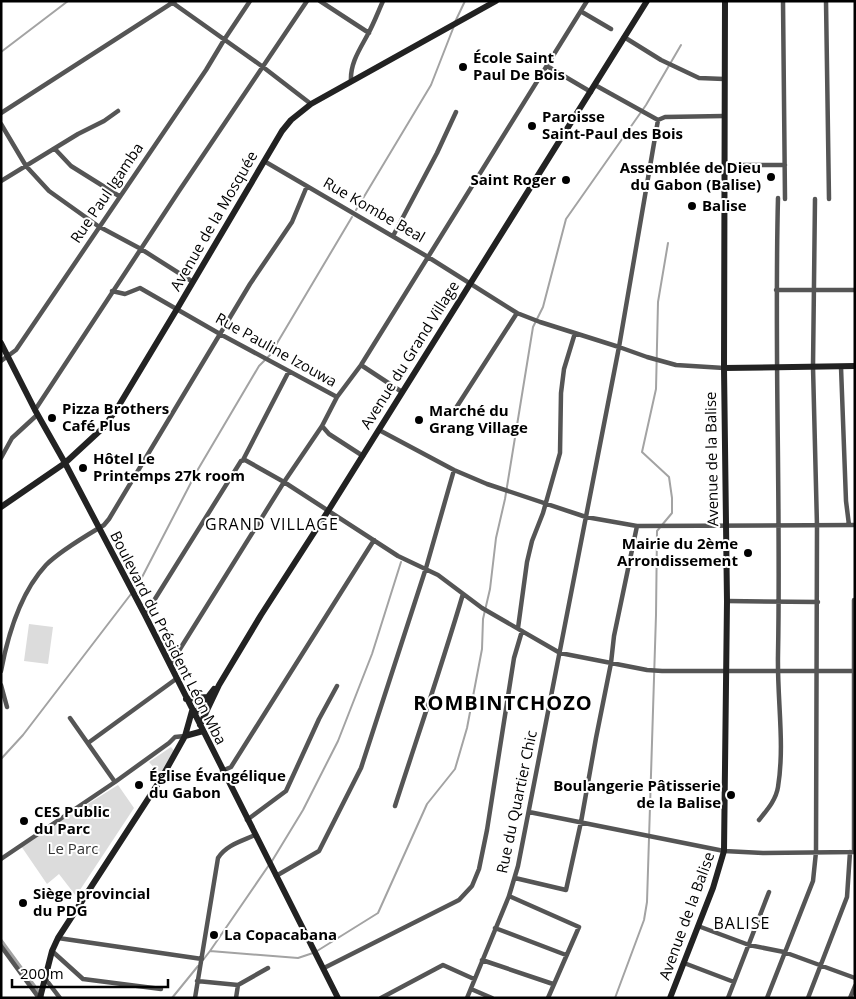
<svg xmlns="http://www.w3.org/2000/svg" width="856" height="999" font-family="'Open Sans',sans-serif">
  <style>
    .green { fill: #dcdcdc }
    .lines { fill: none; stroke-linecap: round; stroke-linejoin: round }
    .stream { stroke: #a3a3a3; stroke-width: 2 }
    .canal { stroke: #a3a3a3; stroke-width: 5.5 }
    .street { stroke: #555; stroke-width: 4.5 }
    .secondary { stroke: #222; stroke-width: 6 }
    .poi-dot { fill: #000; stroke: #fff; stroke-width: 2 }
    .labels { text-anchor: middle; stroke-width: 4; stroke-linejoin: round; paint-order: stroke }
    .poi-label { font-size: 15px; font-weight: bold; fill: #000; stroke: #fff; text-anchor: start }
    .street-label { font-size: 15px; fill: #000; stroke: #fff }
    .park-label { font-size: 15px; fill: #333; stroke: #fff }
    .neighbourhood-label { font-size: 16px; letter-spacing: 1px; fill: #000; stroke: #fff }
    .district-label { font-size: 20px; font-weight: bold; letter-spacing: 1px; fill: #000; stroke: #fff }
  </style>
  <rect width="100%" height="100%" fill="#fff"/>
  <path class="green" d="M29 624 53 627 48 664 24 661Z
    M171 747 176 753 161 776 149 762Z
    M118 785 134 808 76 896 59 874 47 884 21 846Z"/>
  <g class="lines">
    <path class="stream" d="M455 22 465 1
      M1 52 68 1
      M356 210 431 85 454 26
      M134 590 139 583 197 471 259 366 270 355 352 217
      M1 759 23 735 131 594
      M272 861 303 810 338 741 372 654 401 562
      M210 951 269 865
      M317 951 378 913 427 804 455 769 467 728 482 649 483 619 490 589 496 538 505 499 533 327 543 307 566 219 646 105 681 45
      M203 960 210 951 298 958 313 953
      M172 998 198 966
      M615 998 644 920 647 902 656 615 657 531 672 513V498L669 477 642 452 656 389 658 302 668 243"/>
    <path class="canal" d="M1 942 42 998"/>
    <path class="street" d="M170 1 263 67 311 104
      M320 1 369 33
      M783 1 785 199
      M826 1 829 199
      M582 12 611 29
      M624 37 661 60 699 78 724 79
      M547 66 591 92
      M351 81C350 63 360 49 368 34 374 23 378 12 383 1
      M595 85 658 120
      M1 113 175 1
      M1 124 26 166 49 191 98 226 141 249 193 282
      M55 149 71 166 119 196
      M264 161 428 257 517 313 540 322 619 347 647 357 676 365 724 368
      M724 165H785
      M1 181 78 134 104 121 118 111
      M393 236 437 153 456 112
      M776 290H855
      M112 291 125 294 140 288 220 334 337 397
      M1 361 16 350 206 70 224 40 250 1
      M361 365 402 392
      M841 367 846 501 849 525
      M35 410 179 191 307 1
      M454 411 517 313
      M322 426 329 434 363 456
      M379 430 454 470 487 484 586 517 637 526 855 525
      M1 458 12 438 37 415
      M243 460 289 371
      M854 600V852
      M727 601 818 602
      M145 615 241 461 245 460 284 482 398 556 438 575 482 608 560 653 647 670 662 671H855
      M518 628 527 562 532 541 543 513 560 453 561 393 564 369 575 333
      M170 665 284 482 322 426 337 397 361 365 587 1
      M1 671C8 634 20 593 46 565 61 550 86 536 104 525L109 519 250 284 292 222 307 186
      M1 685 7 707
      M70 718 115 782
      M88 743 176 679
      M222 771 231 767 374 540
      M395 806C418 735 442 665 463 594
      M529 812 724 851 763 853 855 852
      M247 820 286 791 319 719 337 686
      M759 820C767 810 776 800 778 787 785 744 777 699 778 655 781 503 774 351 778 198
      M1 859 115 782 169 743 175 737 185 736
      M276 876 319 851 361 768 426 568 454 470
      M515 878 566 890 581 822 596 738 611 663 614 636 637 526
      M509 896 579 927 548 998
      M698 926 749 945 784 952 855 978
      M495 928 566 955
      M58 938 202 959
      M1 946 39 998
      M52 951 83 979 161 989
      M482 960 553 984
      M684 963 734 982
      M324 968 459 900 472 886 479 869 487 830 514 658 522 631
      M44 977 60 998
      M197 981 238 985 236 998
      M238 985 268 968
      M471 989 492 998
      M195 998 218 858C226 845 242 841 255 835
      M381 998 443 965 474 979
      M467 998 509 896 518 866 619 347 658 120 665 117 724 116
      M728 998 769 892
      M767 998 813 881 816 852 817 526 813 367 815 199
      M808 998 847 897 850 852
      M850 998 855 986"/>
    <path class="secondary" d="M1 343 35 410 65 463 145 615 338 998
      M724 368 855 366
      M1 507 65 463 104 427 118 407 177 309 282 131 291 120 311 104 496 1
      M186 699 207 697
      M194 715 214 689
      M200 725 219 685 261 615 328 511 647 1
      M185 736 203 731
      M40 998 52 951 58 938 161 779 185 736 192 711
      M670 998 713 888 724 851 727 601 724 368 725 1"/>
  </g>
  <g class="poi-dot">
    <circle cx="463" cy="67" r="5"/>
    <circle cx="532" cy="126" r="5"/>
    <circle cx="771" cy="177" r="5"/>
    <circle cx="566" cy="180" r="5"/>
    <circle cx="692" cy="206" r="5"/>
    <circle cx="52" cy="418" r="5"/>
    <circle cx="419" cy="420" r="5"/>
    <circle cx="83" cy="468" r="5"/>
    <circle cx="748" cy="553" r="5"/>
    <circle cx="139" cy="785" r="5"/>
    <circle cx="731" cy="795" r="5"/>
    <circle cx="24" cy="821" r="5"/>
    <circle cx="23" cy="903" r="5"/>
    <circle cx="214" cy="935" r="5"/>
  </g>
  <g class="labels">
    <g class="poi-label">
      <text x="473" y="63">École Saint<tspan x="473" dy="17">Paul De Bois</tspan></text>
      <text x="542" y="122">Paroisse<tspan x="542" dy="17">Saint-Paul des Bois</tspan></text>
      <text x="761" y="173" text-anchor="end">Assemblée de Dieu<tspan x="761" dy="17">du Gabon (Balise)</tspan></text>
      <text x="556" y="185" text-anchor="end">Saint Roger</text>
      <text x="702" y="211">Balise</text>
      <text x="62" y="414">Pizza Brothers<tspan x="62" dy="17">Café Plus</tspan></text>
      <text x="429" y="416">Marché du<tspan x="429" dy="17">Grang Village</tspan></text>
      <text x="93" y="464">Hôtel Le<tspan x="93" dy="17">Printemps 27k room</tspan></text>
      <text x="738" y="549" text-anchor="end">Mairie du 2ème<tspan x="738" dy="17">Arrondissement</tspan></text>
      <text x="149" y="781">Église Évangélique<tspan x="149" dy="17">du Gabon</tspan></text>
      <text x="721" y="791" text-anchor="end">Boulangerie Pâtisserie<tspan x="721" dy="17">de la Balise</tspan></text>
      <text x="34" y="817">CES Public<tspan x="34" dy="17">du Parc</tspan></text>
      <text x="33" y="899">Siège provincial<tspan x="33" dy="17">du PDG</tspan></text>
      <text x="224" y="940">La Copacabana</text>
    </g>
    <g class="street-label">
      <text transform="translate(107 193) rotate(-56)" y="5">Rue Paul Igamba</text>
      <text transform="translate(374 210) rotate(30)" y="5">Rue Kombe Beal</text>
      <text transform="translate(214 221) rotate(-60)" y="5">Avenue de la Mosquée</text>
      <text transform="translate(276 350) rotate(29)" y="5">Rue Pauline Izouwa</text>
      <text transform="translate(410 355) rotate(-58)" y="5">Avenue du Grand Village</text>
      <text transform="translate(712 459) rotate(-91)" y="5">Avenue de la Balise</text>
      <text transform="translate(168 638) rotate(63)" y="5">Boulevard du Président Léon Mba</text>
      <text transform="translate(517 802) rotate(-78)" y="5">Rue du Quartier Chic</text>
      <text transform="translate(687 916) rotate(-70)" y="5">Avenue de la Balise</text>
    </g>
    <g class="park-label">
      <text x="73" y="854">Le Parc</text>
    </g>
    <g class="neighbourhood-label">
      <text x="272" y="530">GRAND VILLAGE</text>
      <text x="742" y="929">BALISE</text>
    </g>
    <g class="district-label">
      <text x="503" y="710">ROMBINTCHOZO</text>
    </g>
  </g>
  <rect width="856" height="999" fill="none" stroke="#000000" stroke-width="5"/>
  <path d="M12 979v8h156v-8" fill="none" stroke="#000000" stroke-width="2.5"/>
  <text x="20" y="979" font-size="15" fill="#000000" stroke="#ffffff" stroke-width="4" paint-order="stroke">200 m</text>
</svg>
